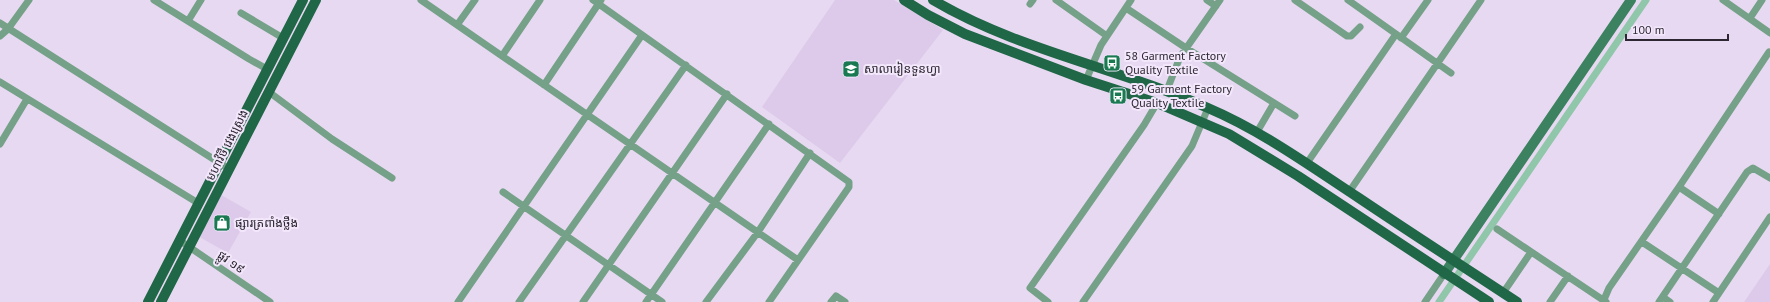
<svg xmlns="http://www.w3.org/2000/svg" width="1770" height="302" font-family="'PT Sans','Noto Sans Khmer',sans-serif">
  <style>
    .built { fill: #ddcaea }
    .lines { fill: none; stroke-linecap: round; stroke-linejoin: round }
    .canal { stroke: #90c6a9; stroke-width: 7 }
    .street { stroke: #76a189; stroke-width: 7 }
    .secondary { stroke: #3d8260; stroke-width: 10 }
    .primary { stroke: #206747; stroke-width: 10 }
    .labels { text-anchor: middle; stroke-width: 4; stroke-linejoin: round; paint-order: stroke }
    .poi-label { font-size: 12px; fill: #2c2730; stroke: #f3e7fc; text-anchor: start }
    .street-label { font-size: 12px; fill: #2c2730; stroke: #f3e7fc }
  </style>
  <rect width="100%" height="100%" fill="#e8d9f2"/>
  <path class="built" d="M835 0H894L943 30 840 163 762 107Z
    M216 192 251 212 228 253 194 234Z
    M1770 264V302H1744Z"/>
  <g class="lines">
    <path class="canal" d="M1439 302 1646 0"/>
    <path class="street" d="M154 0 249 59 267 69
      M421 0 798 260
      M593 0 849 182V187L769 302
      M1056 0 1107 36
      M1207 0 1216 6
      M1295 0 1347 36H1351L1360 27
      M1348 0 1451 73
      M1723 0 1770 33
      M1030 4 1033 0
      M1126 8 1186 48 1295 116
      M241 13 283 38
      M1750 18 1762 0
      M188 21 201 0
      M0 23 229 169
      M457 25 475 0
      M0 36 8 29 29 0
      M1401 38 1428 0
      M502 56 540 0
      M1086 80 1101 45 1131 0
      M0 82 198 203
      M544 85 601 0
      M1167 90 1180 57 1220 0
      M269 92 332 139 392 178
      M1257 132 1274 103
      M0 144 27 99
      M1307 163 1396 34
      M1679 187 1719 214
      M503 192 662 302
      M1349 192 1481 0
      M1497 229 1606 302
      M179 240 270 302
      M1642 242 1719 293
      M1503 293 1531 252
      M1663 297 1670 302
      M458 302 642 35
      M519 302 686 65
      M583 302 727 94
      M646 302 769 124
      M706 302 758 232 810 153
      M831 302 836 296 845 302
      M1048 302 1030 288 1144 125 1157 103
      M1083 302 1192 146 1208 108
      M1425 302 1444 274
      M1550 302 1568 276
      M1603 302 1609 288 1679 187 1769 52
      M1659 302 1747 172 1753 168 1770 178
      M1713 302 1770 217"/>
    <path class="secondary" d="M1444 274 1631 0"/>
    <path class="primary" d="M904 0 928 15 965 34 1086 80 1157 103 1229 134 1298 176 1489 302
      M933 0C1017 50 1119 68 1208 108 1262 131 1310 166 1359 198 1411 233 1464 267 1517 302
      M148 302 303 0
      M161 302 316 0"/>
  </g>
  <defs>
    <g id="bus-square" transform="scale(0.9)"><rect x="-9" y="-9" width="18" height="18" rx="4" fill="#197a52" stroke="#f3e7fc"/><path d="M-5-6H5V4H4V6H2V4H-2V6H-4V4H-5ZM-3.5-4V0h7V-4ZM-3.5 1.2v1.5H-2V1.2ZM2 1.2v1.5H3.5V1.2Z" fill="#fff"/></g>
    <g id="university-square" transform="scale(0.9)"><rect x="-9" y="-9" width="18" height="18" rx="4" fill="#197a52" stroke="#f3e7fc"/><path d="M0-5L7-2L0 1L-7-2ZM-4 1L0 2.5L4 1V4Q0 6-4 4Z" fill="#fff"/></g>
    <g id="shop-square" transform="scale(0.9)"><rect x="-9" y="-9" width="18" height="18" rx="4" fill="#197a52" stroke="#f3e7fc"/><path d="M-5-2.5h2.3a2.7 3.5 0 0 1 5.4 0H5L5.5 6h-11ZM-1.5-2.5h3a1.5 2.3 0 0 0-3 0Z" fill="#fff"/></g>
  </defs>
  <g fill-rule="evenodd">
    <use href="#bus-square" x="1112" y="63"/>
    <use href="#university-square" x="851" y="69"/>
    <use href="#bus-square" x="1118" y="96"/>
    <use href="#shop-square" x="222" y="223"/>
  </g>
  <g class="labels">
    <g class="poi-label">
      <text x="1125" y="60">58 Garment Factory<tspan x="1125" dy="14">Quality Textile</tspan></text>
      <text x="864" y="73">សាលារៀនទួនហ្វា</text>
      <text x="1131" y="93">59 Garment Factory<tspan x="1131" dy="14">Quality Textile</tspan></text>
      <text x="235" y="227">ផ្សារត្រពាំងថ្លឹង</text>
    </g>
    <g class="street-label">
      <text transform="translate(227 145) rotate(-63)" y="4">មហាវិថី វេងស្រេង</text>
      <text transform="translate(231 262) rotate(35)" y="4">ផ្លូវ ១៩</text>
    </g>
  </g>
  <path d="M1626 34v6h102v-6" fill="none" stroke="#2c2730" stroke-width="2"/>
  <text x="1632" y="34" font-size="12" fill="#2c2730" stroke="#f3e7fc" stroke-width="3" paint-order="stroke">100 m</text>
</svg>
